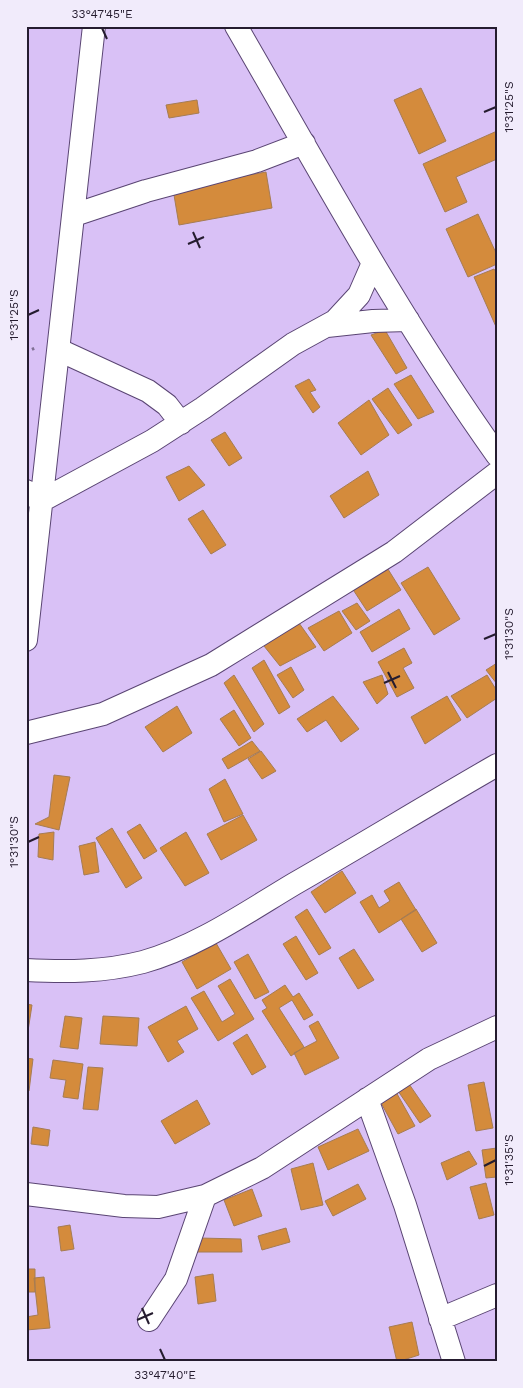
<svg xmlns="http://www.w3.org/2000/svg" width="523" height="1388" font-family="'Work Sans',sans-serif">
  <style>
    .building { fill: #d48b3c; stroke: #a67c53 }
    .lines { fill: none; stroke-linecap: round; stroke-linejoin: round }
    .minor-casing { stroke: #5a4573; stroke-width: 24 }
    .path { stroke: #807094; stroke-width: 3; stroke-dasharray: 2.5 4; stroke-linecap: butt }
    .minor { stroke: #fff; stroke-width: 22 }
    .ticks { fill: none; stroke: #251c2f; stroke-width: 2 }
    .neatline { fill: none; stroke: #251c2f; stroke-width: 2 }
    .ticks-label { font-size: 12px; text-anchor: middle; fill: #251c2f }
  </style>
  <rect width="100%" height="100%" fill="#d9c1f6"/>
  <path class="building" d="M421 88 446 141 419 154 394 100Z
    M197 100 199 113 169 118 166 105Z
    M497 131V159L456 177 467 202 445 212 423 164Z
    M266 172 272 208 179 225 173 189Z
    M478 214 497 255V264L468 277 446 229Z
    M494 269 497 274V329L474 277Z
    M385 330 407 368 396 374 371 335Z
    M411 375 434 412 418 419 394 384Z
    M309 379 316 390 310 392 320 407 313 413 295 386Z
    M388 388 412 425 398 434 372 399Z
    M369 400 389 435 361 455 338 423Z
    M225 432 242 458 229 466 211 440Z
    M189 466 205 485 179 501 166 477Z
    M368 471 379 495 344 518 330 496Z
    M203 510 226 545 211 554 188 519Z
    M386 566 401 590 367 611 352 588Z
    M428 567 460 619 434 635 401 583Z
    M357 603 370 621 356 630 342 611Z
    M399 609 410 629 372 652 360 632Z
    M339 611 352 633 324 651 308 628Z
    M299 623 316 647 280 666 264 646Z
    M404 648 412 663 403 668 414 688 397 697 378 662Z
    M264 660 290 707 279 714 252 668Z
    M497 663V684L486 670Z
    M291 667 304 690 293 698 277 675Z
    M234 675 264 724 254 732 224 683Z
    M382 675 388 694 377 704 363 682Z
    M487 675 497 691V698L467 718 451 696Z
    M333 696 359 729 341 742 326 720 307 732 297 719Z
    M447 696 461 720 425 744 411 717Z
    M177 706 192 733 163 752 145 727Z
    M234 710 251 738 239 746 220 719Z
    M252 741 260 751 228 769 222 759Z
    M261 751 276 771 262 779 248 759Z
    M54 775 70 777 59 830 35 824 49 817Z
    M225 779 243 814 224 822 209 789Z
    M243 815 257 840 221 860 207 834Z
    M140 824 157 851 144 859 127 832Z
    M112 828 142 878 126 888 96 838Z
    M54 832 53 860 38 857 39 834Z
    M186 832 209 873 185 886 160 848Z
    M95 842 99 872 84 875 79 846Z
    M342 871 356 893 325 913 311 892Z
    M399 882 416 910 379 933 360 902 372 895 379 908 390 901 384 891Z
    M307 909 331 948 319 955 295 917Z
    M416 909 437 943 422 952 401 919Z
    M296 936 318 973 306 980 283 944Z
    M216 943 231 969 197 989 182 962Z
    M354 949 374 980 358 989 339 958Z
    M248 954 269 992 255 999 234 962Z
    M230 979 254 1019 218 1041 191 998 204 991 222 1022 235 1014 218 986Z
    M285 985 293 997 299 993 313 1015 304 1020 292 1000 279 1008 304 1047 291 1056 262 1011 267 1008 262 1000Z
    M26 1004 32 1005 26 1044Z
    M186 1006 198 1029 177 1041 184 1052 168 1062 148 1027Z
    M65 1016 82 1018 78 1049 60 1047Z
    M103 1016 139 1018 137 1046 100 1044Z
    M318 1021 339 1058 305 1075 294 1053 317 1041 309 1026Z
    M247 1034 266 1067 252 1075 233 1043Z
    M26 1058 33 1059 29 1091H26Z
    M53 1060 83 1064 78 1099 63 1097 66 1080 50 1078Z
    M88 1067 103 1068 98 1110 83 1109Z
    M484 1082 493 1128 476 1131 468 1085Z
    M409 1084 431 1116 420 1123 398 1091Z
    M396 1092 415 1126 398 1134 380 1101Z
    M197 1100 210 1124 175 1144 161 1121Z
    M33 1127 50 1130 48 1146 31 1144Z
    M358 1129 369 1151 328 1170 318 1147Z
    M497 1148V1177L486 1178 482 1150Z
    M469 1151 477 1164 447 1180 441 1163Z
    M313 1163 323 1205 301 1210 291 1169Z
    M486 1183 494 1215 479 1219 470 1187Z
    M358 1184 366 1199 333 1216 325 1201Z
    M252 1189 262 1216 234 1226 224 1200Z
    M70 1225 74 1249 61 1251 58 1227Z
    M286 1228 290 1242 262 1250 258 1236Z
    M199 1238 241 1239 242 1252H197Z
    M26 1269H35V1292H26Z
    M213 1274 216 1301 198 1304 195 1277Z
    M44 1277 50 1328 26 1330V1317L38 1315 34 1278Z
    M412 1322 419 1355 397 1362 389 1327Z"/>
  <g class="lines">
    <g class="minor-casing">
      <path id="minor" d="M236 26C320 171 400 319 497 455
        M74 215 146 191 257 161 304 143
        M327 326 373 321 408 320
        M59 350 148 391 167 405 181 423
        M26 491 41 501 152 441 203 408 293 344 335 321 359 295 373 263
        M26 640 94 26
        M26 733 103 714 211 665 394 552 497 473
        M26 970C66 972 104 972 143 962 197 947 247 912 294 884 362 845 429 804 497 765
        M367 1099 405 1205 454 1362
        M26 1194 124 1206 158 1207 205 1196 262 1168 429 1059 497 1027
        M440 1319 497 1295
        M149 1320 176 1279 205 1196"/>
    </g>
    <path class="path" d="M26 352 37 347"/>
    <use href="#minor" class="minor"/>
  </g>
  <path class="ticks" d="M102 28 107 39M484 112 496 107M193 232 200 248M188 244 204 237M28 315 39 310M484 639 496 634M388 672 396 688M384 683 400 676M28 842 39 837M484 1166 496 1160M142 1308 149 1324M137 1320 153 1313M160 1349 165 1360"/>
  <rect width="523" height="1388" fill="none" stroke="#f1ebfb" stroke-width="55"/>
  <rect x="28" y="28" width="468" height="1332" class="neatline"/>
  <g class="ticks-label">
    <text x="102" y="18">33°47'45"E</text>
    <text transform="translate(509 107) rotate(-90)" y="4">1°31'25"S</text>
    <text transform="translate(14 315) rotate(-90)" y="4">1°31'25"S</text>
    <text transform="translate(509 634) rotate(-90)" y="4">1°31'30"S</text>
    <text transform="translate(14 842) rotate(-90)" y="4">1°31'30"S</text>
    <text transform="translate(509 1160) rotate(-90)" y="4">1°31'35"S</text>
    <text x="165" y="1379">33°47'40"E</text>
  </g>
</svg>
